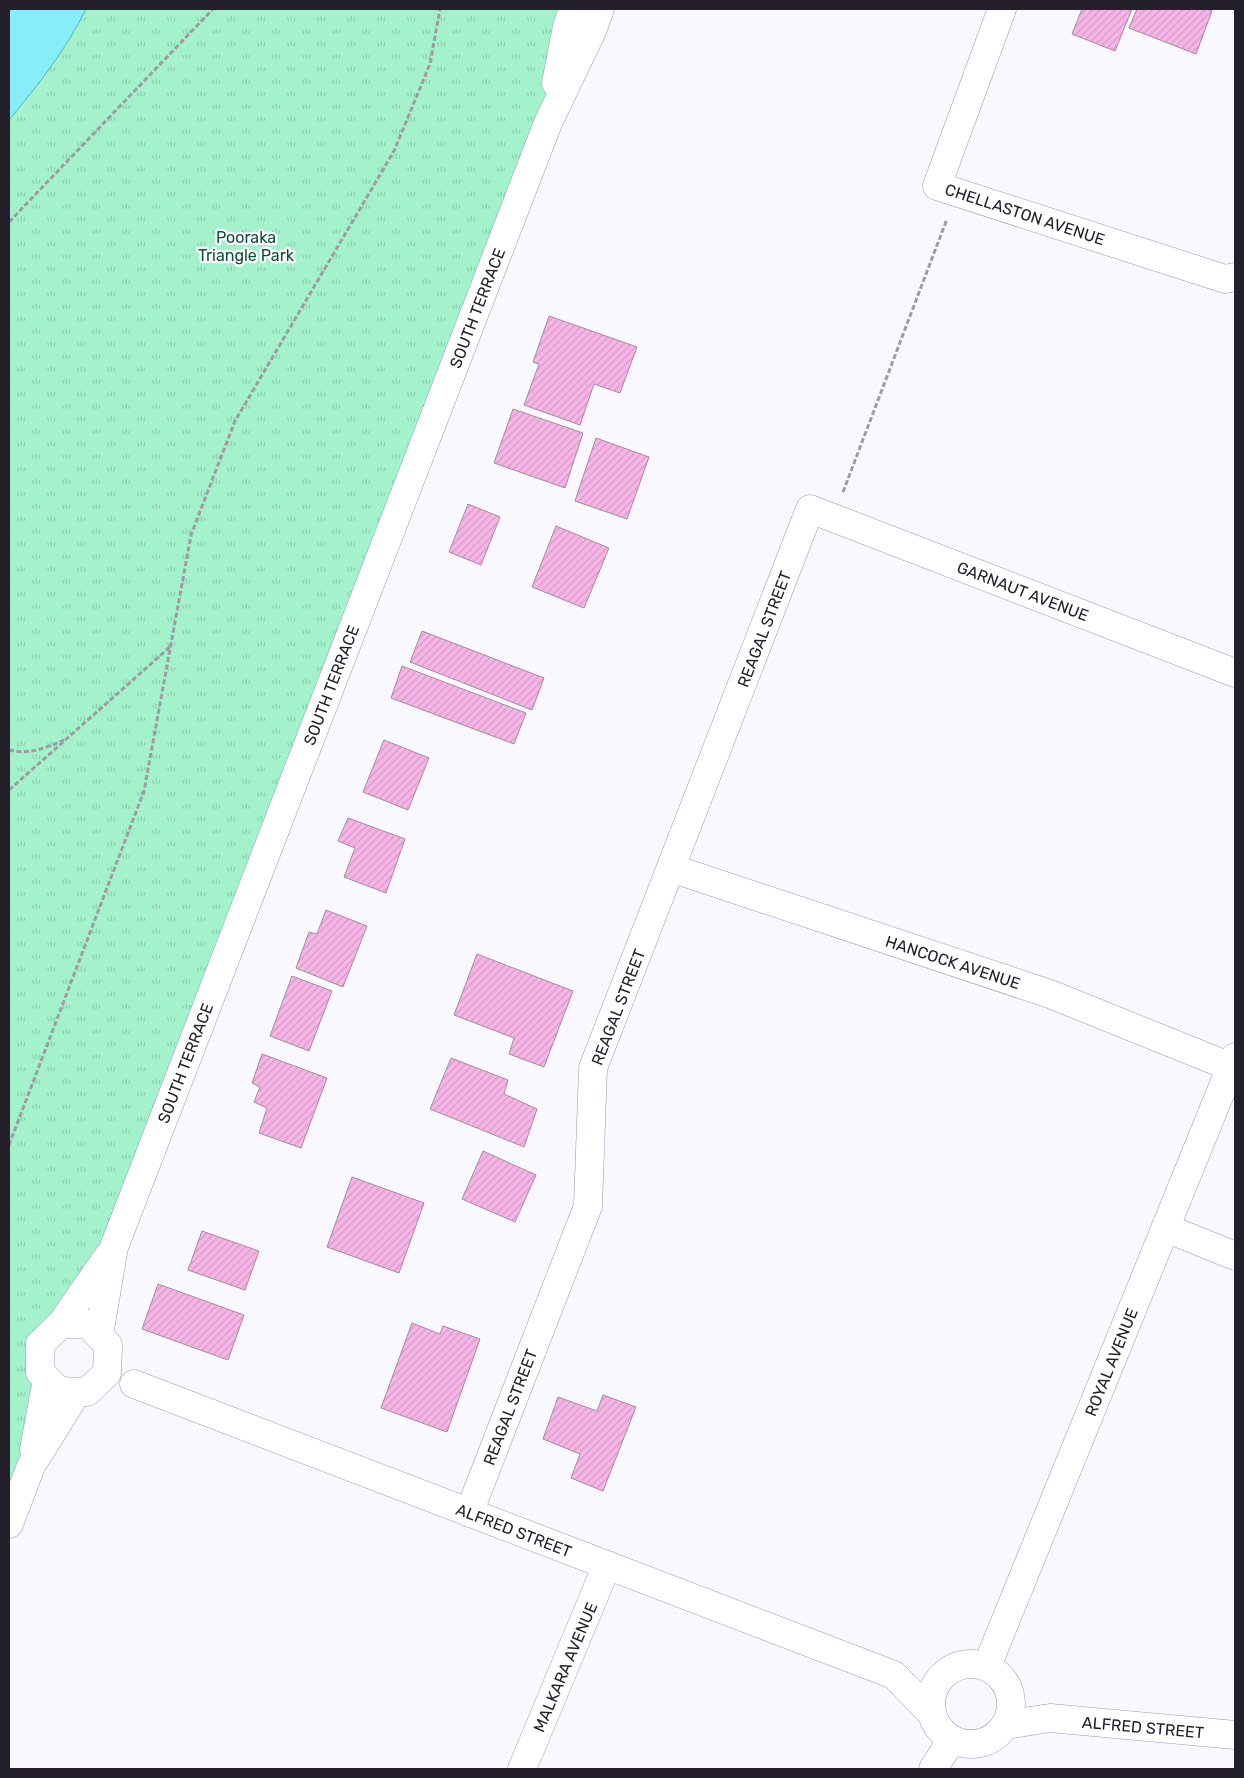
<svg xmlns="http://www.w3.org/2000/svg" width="1244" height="1778" font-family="Rubik,sans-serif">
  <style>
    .park { fill: url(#park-tufts) }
    .water { fill: #86edf9; stroke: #68b0bc }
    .building { fill: url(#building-hatch); stroke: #a58a9e }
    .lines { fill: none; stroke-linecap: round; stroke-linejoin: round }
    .minor-casing { stroke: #9c95b2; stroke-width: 29 }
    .path { stroke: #9d9ca4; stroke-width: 3; stroke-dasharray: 5 2.5; stroke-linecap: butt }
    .minor { stroke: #fff; stroke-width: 28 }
    .labels { text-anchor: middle; stroke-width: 4.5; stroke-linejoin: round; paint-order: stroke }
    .street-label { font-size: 16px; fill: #23202c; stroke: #fff }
    .park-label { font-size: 16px; fill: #0d4e35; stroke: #fff }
  </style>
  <defs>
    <pattern id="park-tufts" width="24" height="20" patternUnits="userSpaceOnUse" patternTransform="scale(1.25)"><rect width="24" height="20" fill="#a4f2cb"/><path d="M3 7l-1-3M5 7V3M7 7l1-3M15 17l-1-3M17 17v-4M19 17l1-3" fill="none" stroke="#8dcfae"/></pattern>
    <pattern id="building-hatch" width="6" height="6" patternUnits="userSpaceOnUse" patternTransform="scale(1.25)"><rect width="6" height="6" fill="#f6b5e6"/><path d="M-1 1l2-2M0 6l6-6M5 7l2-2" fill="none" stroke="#d39bc5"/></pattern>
  </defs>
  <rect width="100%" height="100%" fill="#f9f8fe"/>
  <path class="park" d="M9 9H573L548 123 88 1324 40 1344V1372L9 1524Z"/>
  <path class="water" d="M9 9H86C66 50 38 85 9 120Z"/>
  <path class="building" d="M1082 9H1132L1115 51 1072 34Z
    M1137 9H1207L1212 11 1196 54 1129 28Z
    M549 316 637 347 620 393 594 384 580 425 524 405 539 364 533 362Z
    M513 409 583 433 565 488 494 463Z
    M596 438 649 457 627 519 575 501Z
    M468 504 500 517 481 565 449 552Z
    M556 526 609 548 584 608 532 587Z
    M422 631 544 678 532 710 410 662Z
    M402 666 526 713 514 744 391 698Z
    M384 740 429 758 408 810 363 792Z
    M348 818 405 839 386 893 344 877 355 848 338 841Z
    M326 910 367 926 343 987 296 968 309 932 317 934Z
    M477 954 573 991 544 1067 509 1054 514 1038 454 1015Z
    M292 976 332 991 309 1051 270 1036Z
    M262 1054 327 1078 301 1148 259 1133 267 1108 254 1102 260 1087 252 1083Z
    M451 1058 508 1080 504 1094 537 1109 524 1147 430 1109Z
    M483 1151 536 1175 515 1222 462 1199Z
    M352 1177 424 1203 399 1273 327 1247Z
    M202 1231 259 1251 245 1290 188 1270Z
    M158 1284 244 1315 228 1360 142 1329Z
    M412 1323 440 1334 443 1326 480 1339 447 1432 381 1408Z
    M603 1395 636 1407 603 1491 571 1478 580 1454 543 1439 558 1397 597 1411Z"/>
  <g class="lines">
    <g class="minor-casing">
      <path id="minor" d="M1002 9 937 186 1225 279 1235 277
        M556 83 567 27 573 9
        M671 868 1050 994 1231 1067
        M1166 1228 1235 1256
        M61 1324H88L108 1345 107 1373 87 1392 59 1391 40 1372V1344L61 1324 109 1255
        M99 1335 114 1247 548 123 592 31 600 9
        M134 1384 894 1675 931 1713
        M34 1450 47 1379
        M469 1513 588 1206 593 1068 810 509 1235 673
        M9 1524 31 1466 77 1392
        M931 1704a40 40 0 1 1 80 0a40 40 0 1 1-80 0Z
        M987 1666 1235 1057
        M1005 1725 1050 1718 1235 1735
        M522 1769 607 1565
        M933 1769 952 1739"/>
    </g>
    <path class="path" d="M9 222 213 9
      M843 492 947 219
      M9 750C29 755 46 748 64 740
      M9 790 171 646
      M9 1145 144 791 191 535 235 421 394 151 430 64 440 9"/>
    <use href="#minor" class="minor"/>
  </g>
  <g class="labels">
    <g class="street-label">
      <text transform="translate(1025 214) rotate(18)" y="6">CHELLASTON AVENUE</text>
      <text transform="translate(477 308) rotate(-69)" y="6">SOUTH TERRACE</text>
      <text transform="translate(1023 591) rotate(21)" y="6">GARNAUT AVENUE</text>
      <text transform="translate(764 629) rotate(-69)" y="6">REAGAL STREET</text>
      <text transform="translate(331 685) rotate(-69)" y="6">SOUTH TERRACE</text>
      <text transform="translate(953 962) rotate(18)" y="6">HANCOCK AVENUE</text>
      <text transform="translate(618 1007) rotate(-69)" y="6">REAGAL STREET</text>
      <text transform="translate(185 1063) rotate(-69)" y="6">SOUTH TERRACE</text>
      <text transform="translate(1111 1362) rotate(-68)" y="6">ROYAL AVENUE</text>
      <text transform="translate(510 1407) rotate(-69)" y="6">REAGAL STREET</text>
      <text transform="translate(514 1530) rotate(21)" y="6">ALFRED STREET</text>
      <text transform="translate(565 1667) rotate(-67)" y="6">MALKARA AVENUE</text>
      <text transform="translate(1143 1727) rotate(5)" y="6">ALFRED STREET</text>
    </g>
    <g class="park-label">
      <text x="246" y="243">Pooraka<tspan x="246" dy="18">Triangle Park</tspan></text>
    </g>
  </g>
  <rect width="1244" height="1778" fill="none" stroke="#23202c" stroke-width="20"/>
</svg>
